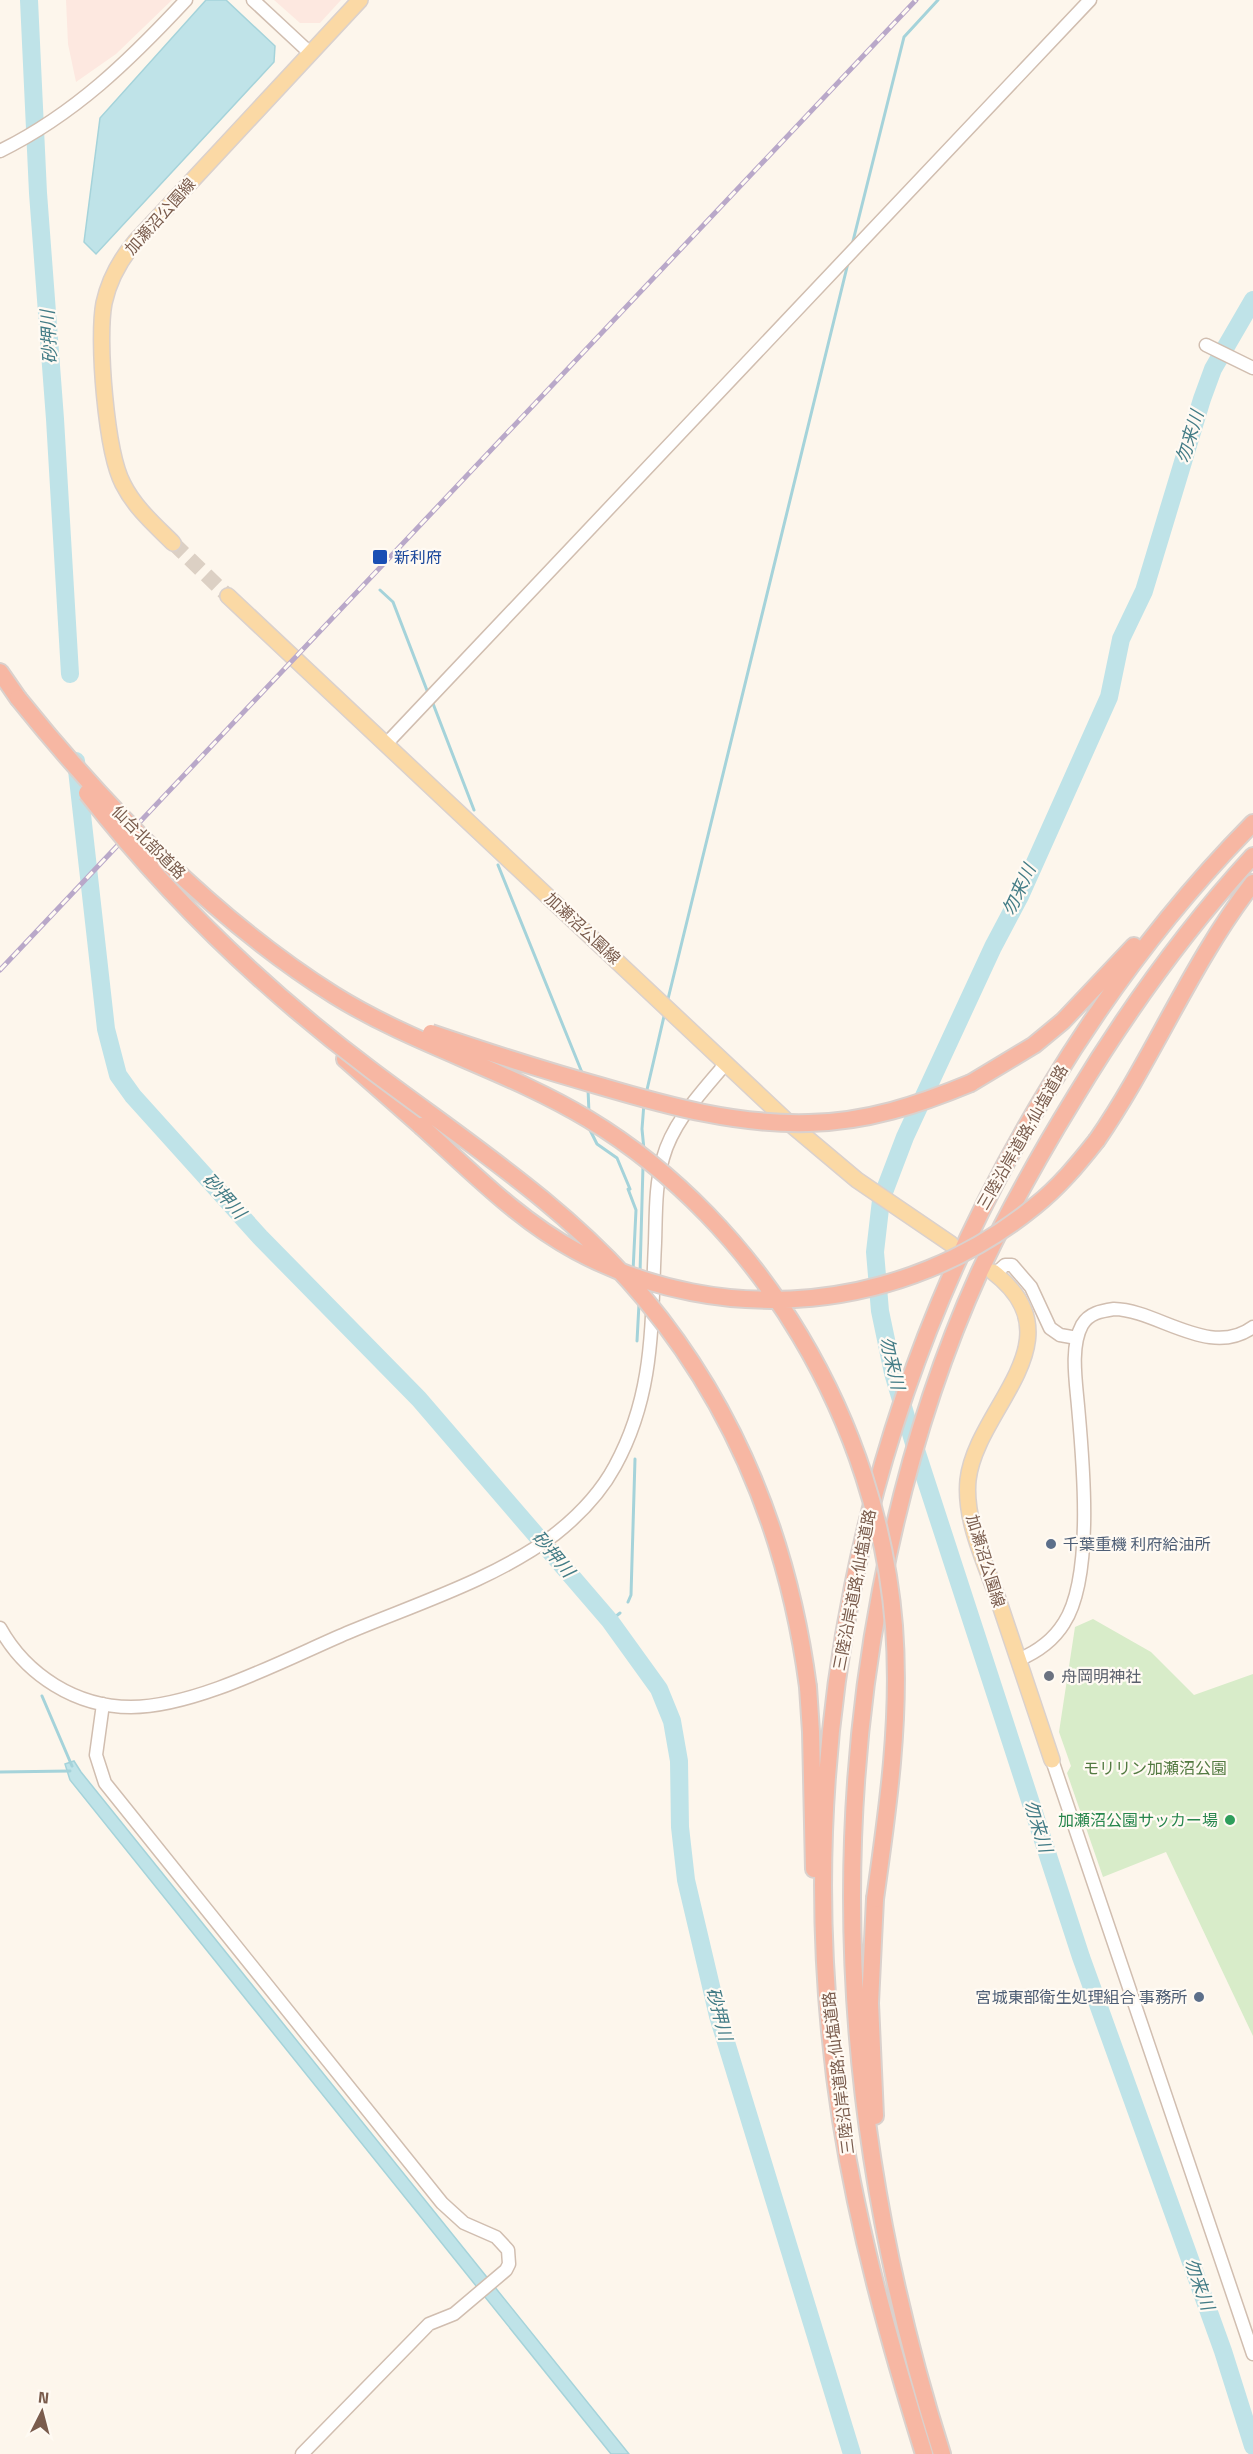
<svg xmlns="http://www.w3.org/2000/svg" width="1253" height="2454" font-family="'Titillium Web','Noto Sans JP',sans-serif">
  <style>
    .commercial { fill: #fde8e0 }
    .green { fill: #d8ecc9 }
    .water { fill: #bfe3e8; stroke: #a5d3da; stroke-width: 1.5 }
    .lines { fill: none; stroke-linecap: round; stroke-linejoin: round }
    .stream { stroke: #a5d3da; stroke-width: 3 }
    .river { stroke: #bfe3e8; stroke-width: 18 }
    .major-tunnel { stroke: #dcd0c4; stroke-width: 15; stroke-dasharray: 15 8; stroke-linecap: butt }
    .minor-casing { stroke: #d1beb0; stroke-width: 15 }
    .major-casing { stroke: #dad1cd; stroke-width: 18 }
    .highway-casing { stroke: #dad1cd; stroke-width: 20 }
    .minor { stroke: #fff; stroke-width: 12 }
    .major { stroke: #fbd9a5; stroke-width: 15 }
    .highway { stroke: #f7b7a3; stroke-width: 16 }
    .rail-casing { stroke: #b9a8c9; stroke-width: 5 }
    .rail { stroke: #fffaf3; stroke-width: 3; stroke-dasharray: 9; stroke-linecap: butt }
    .highway-bridge-casing { stroke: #dad1cd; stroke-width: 20; stroke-linecap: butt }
    .highway-bridge { stroke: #f7b7a3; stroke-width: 16 }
    .transit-dot { fill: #1a4fb4; stroke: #fffaf3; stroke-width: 2 }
    .service-dot { fill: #5c6f8a; stroke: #fffaf3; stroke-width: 2 }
    .worship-dot { fill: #6b7280; stroke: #fffaf3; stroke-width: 2 }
    .leisure-dot { fill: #2e9e5b; stroke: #fffaf3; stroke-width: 2 }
    .labels { text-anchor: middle; stroke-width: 4.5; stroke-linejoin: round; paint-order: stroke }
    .street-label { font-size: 16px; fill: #7a5c4d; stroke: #fffaf3 }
    .transit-label { font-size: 16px; fill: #164399; stroke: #fffaf3; text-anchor: start }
    .service-label { font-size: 16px; fill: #4e5e75; stroke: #fffaf3; text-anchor: start }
    .worship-label { font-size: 16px; fill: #5b616d; stroke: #fffaf3; text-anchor: start }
    .park-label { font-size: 16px; fill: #537a41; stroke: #fffaf3 }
    .leisure-label { font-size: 16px; fill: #27864d; stroke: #fffaf3; text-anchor: end }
    .water-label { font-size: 18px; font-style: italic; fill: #437c86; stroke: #fffaf3 }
  </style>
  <rect width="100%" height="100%" fill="#fdf6ec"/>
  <path class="commercial" d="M66 0H172L116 54 76 82 68 44Z
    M274 0H341L320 23H300Z"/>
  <path class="green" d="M1093 1619 1151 1652 1194 1695 1253 1674V2036L1166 1852 1103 1877 1067 1773 1071 1766 1059 1732 1075 1627Z"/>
  <path class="water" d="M206 0H226L275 46 274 62 96 254 84 242 100 118Z
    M74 1761 81 1772 629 2454H611L70 1780 65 1764Z"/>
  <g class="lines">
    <path class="stream" d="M852 245 904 37 938 0
      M380 590 393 602 428 693
      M432 701 474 810
      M498 865 583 1075
      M667 1003 848 263
      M588 1089 589 1113
      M646 1094 665 1012
      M589 1128 597 1144 617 1158 630 1189H628L636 1210 633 1271
      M644 1150 642 1129 644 1103
      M640 1273 643 1166
      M637 1341 639 1304
      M628 1602 631 1595 635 1459
      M610 1621 620 1613
      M42 1696 72 1766
      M0 1772 70 1771"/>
    <path class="river" d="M29 0 38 193 55 419 70 674
      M1253 300 1213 369 1202 399 1144 591 1121 639 1109 697 1020 896 993 947 905 1137 881 1200 875 1252 880 1311 893 1373 915 1447 1081 1957 1223 2351 1253 2446
      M76 761 106 1029 118 1075 133 1096 260 1237 419 1399 610 1621 659 1689 672 1721 679 1761 680 1827 686 1880 718 2016 852 2454"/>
    <path class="major-tunnel" d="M173 543 228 596"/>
    <g class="minor-casing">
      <path id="minor" d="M253 0 310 53
        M0 151C75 114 130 60 186 0
        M1206 345 1253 368
        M387 743 1090 0
        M995 1274 1005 1265H1012L1031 1287 1050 1328 1060 1335 1077 1338
        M0 1628C26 1675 76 1707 131 1707 196 1707 286 1659 347 1633 416 1604 493 1580 554 1535 577 1517 601 1492 615 1466 655 1393 651 1324 655 1243 656 1215 655 1185 663 1158 673 1121 703 1091 726 1063
        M1018 1660C1037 1652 1053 1641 1064 1623 1094 1577 1083 1461 1078 1406 1076 1382 1070 1347 1082 1325 1089 1313 1101 1311 1114 1309 1158 1310 1210 1359 1253 1327
        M103 1704 96 1755 105 1783 442 2203 464 2223 496 2237 508 2250 509 2264 506 2270 454 2314 429 2324 302 2454
        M1052 1760 1253 2354"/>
    </g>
    <g class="major-casing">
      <path id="major" d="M173 543C155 525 135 508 123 484 106 452 97 339 104 303 109 280 120 260 135 242L360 0
        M228 596 788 1122 857 1180 951 1244
        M993 1272C1081 1340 976 1408 968 1480 964 1520 985 1562 998 1599 1016 1653 1034 1706 1052 1760"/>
    </g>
    <g class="highway-casing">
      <path id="highway" d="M0 672 18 698
        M345 1059 421 1126
        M971 1083 1034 1045 1063 1021 1134 946
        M1097 1140C1154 1057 1191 963 1253 883
        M808 1687 811 1732 814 1869
        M875 2116 870 2003 875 1899
        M924 2454C890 2345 859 2234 841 2120 786 1759 859 1400 1049 1088 1107 992 1174 903 1253 823
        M942 2454C852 2170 825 1883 881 1590 902 1481 934 1372 980 1271 1008 1211 1040 1154 1075 1097 1127 1011 1185 930 1253 856"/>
    </g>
    <use href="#minor" class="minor"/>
    <use href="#major" class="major"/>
    <use href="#highway" class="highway"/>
    <g class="rail-casing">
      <path id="rail" d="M0 970 916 0"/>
    </g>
    <use href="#rail" class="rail"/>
    <g class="highway-bridge-casing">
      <path id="highway-bridge" d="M18 698C107 809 212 918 334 995 414 1045 507 1070 588 1119 762 1224 878 1424 894 1626 901 1717 888 1808 875 1899
        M87 793C168 897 266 991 371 1070 465 1141 568 1207 644 1298 737 1410 789 1543 808 1687
        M431 1033C487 1052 543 1070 600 1086 668 1106 737 1125 809 1123 866 1122 918 1105 971 1083
        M421 1126C470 1170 517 1219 576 1251 723 1330 905 1312 1035 1206 1059 1187 1078 1164 1097 1140"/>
    </g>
    <use href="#highway-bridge" class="highway-bridge"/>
  </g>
  <rect class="transit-dot" x="372" y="549" width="16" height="16" rx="3"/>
  <g class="service-dot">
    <circle cx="1051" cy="1544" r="6"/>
    <circle cx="1199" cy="1997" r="6"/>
  </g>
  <circle class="worship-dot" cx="1049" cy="1676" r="6"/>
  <circle class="leisure-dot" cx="1230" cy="1820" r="6"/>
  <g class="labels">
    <g class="street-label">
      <text transform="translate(160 216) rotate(-48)" y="6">加瀬沼公園線</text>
      <text transform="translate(149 842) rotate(45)" y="6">仙台北部道路</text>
      <text transform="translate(583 928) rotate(43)" y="6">加瀬沼公園線</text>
      <text transform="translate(1022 1137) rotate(-60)" y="6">三陸沿岸道路;仙塩道路</text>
      <text transform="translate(986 1561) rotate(73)" y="6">加瀬沼公園線</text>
      <text transform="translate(854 1590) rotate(-79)" y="6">三陸沿岸道路;仙塩道路</text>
      <text transform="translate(838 2073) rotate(-97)" y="6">三陸沿岸道路;仙塩道路</text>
    </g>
    <g class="transit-label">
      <text x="394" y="563">新利府</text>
    </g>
    <g class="service-label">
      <text x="1063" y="1550">千葉重機 利府給油所</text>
      <text x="1187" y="2003" text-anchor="end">宮城東部衛生処理組合 事務所</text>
    </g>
    <g class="worship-label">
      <text x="1061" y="1682">舟岡明神社</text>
    </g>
    <g class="park-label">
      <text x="1155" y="1774">モリリン加瀬沼公園</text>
    </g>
    <g class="leisure-label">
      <text x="1218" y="1826">加瀬沼公園サッカー場</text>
    </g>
    <g class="water-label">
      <text transform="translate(49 337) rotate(-93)" y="6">砂押川</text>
      <text transform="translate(1190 437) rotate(-73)" y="6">勿来川</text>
      <text transform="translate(1019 890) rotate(-65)" y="6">勿来川</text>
      <text transform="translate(224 1196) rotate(48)" y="6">砂押川</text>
      <text transform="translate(892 1363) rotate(77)" y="6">勿来川</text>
      <text transform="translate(553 1554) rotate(50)" y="6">砂押川</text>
      <text transform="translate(1038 1826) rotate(72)" y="6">勿来川</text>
      <text transform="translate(719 2014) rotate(75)" y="6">砂押川</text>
      <text transform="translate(1199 2284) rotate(70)" y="6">勿来川</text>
    </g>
  </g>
  <g transform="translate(42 2412) rotate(6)" stroke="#fffaf3" stroke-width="4.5" paint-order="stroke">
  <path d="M0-4.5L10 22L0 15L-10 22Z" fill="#7a5c4d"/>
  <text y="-9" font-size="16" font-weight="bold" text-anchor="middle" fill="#7a5c4d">N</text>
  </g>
</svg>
